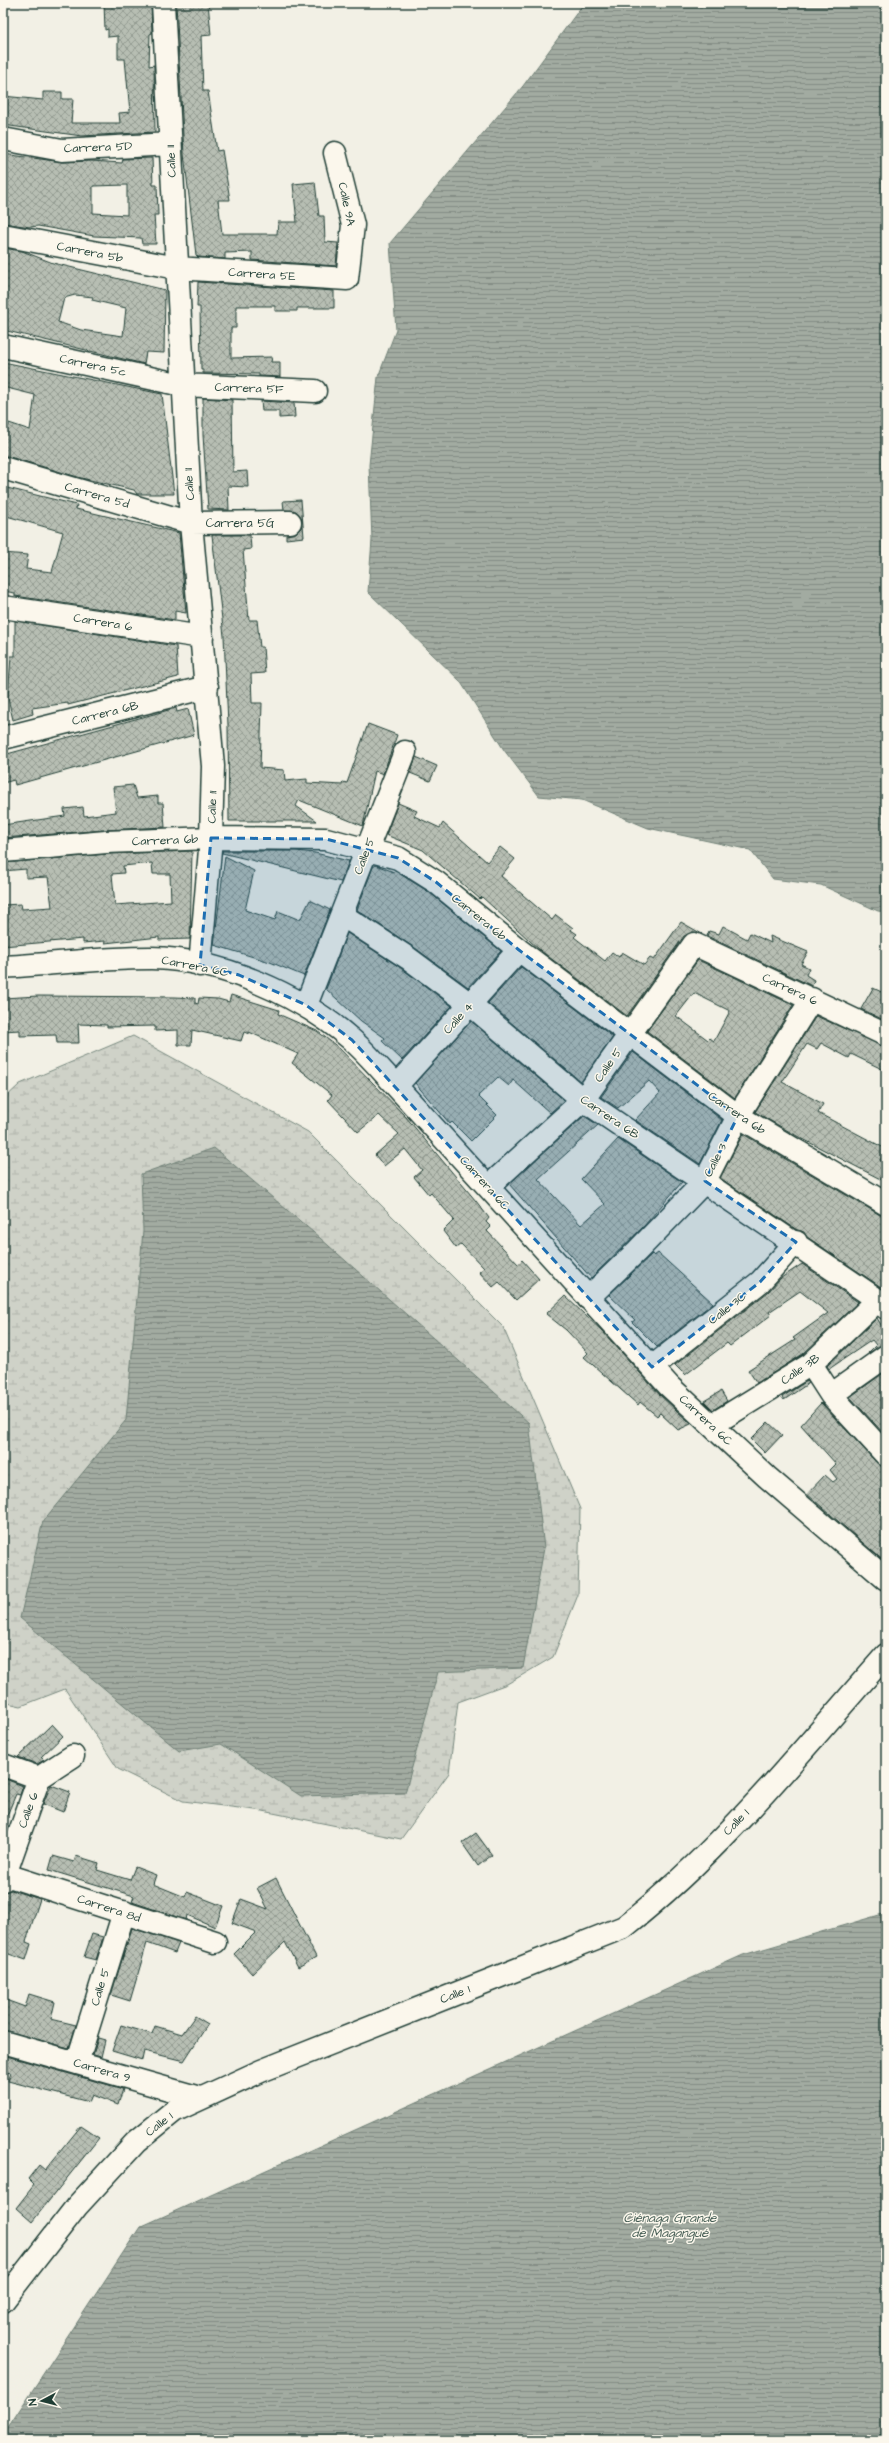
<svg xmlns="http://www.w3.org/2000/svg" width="889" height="2443" font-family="'Architects Daughter',sans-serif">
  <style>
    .wetland { fill: url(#wetland-marsh); stroke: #77887e }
    .water { fill: url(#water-rules); stroke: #6e7f75 }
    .building { fill: url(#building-cross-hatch); stroke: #1f3d34; fill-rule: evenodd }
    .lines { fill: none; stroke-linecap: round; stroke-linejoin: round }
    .minor-casing { stroke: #1f3d34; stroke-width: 25 }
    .minor { stroke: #fbf7ec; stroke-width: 22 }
    .marked { fill: #1f6fb2; fill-opacity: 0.2; stroke: #1f6fb2; stroke-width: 3; stroke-dasharray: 8 5; stroke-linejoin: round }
    .labels { text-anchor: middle; stroke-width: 3; stroke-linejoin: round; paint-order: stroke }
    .street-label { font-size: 12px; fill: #1f3d34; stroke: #fbf7ec }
    .water-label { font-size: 13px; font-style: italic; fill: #465e55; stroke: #fbf7ec }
  </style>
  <defs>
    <pattern id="wetland-marsh" width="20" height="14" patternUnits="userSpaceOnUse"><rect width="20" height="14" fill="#cfd2c8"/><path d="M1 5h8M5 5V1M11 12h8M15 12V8" fill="none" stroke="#b1b5ac"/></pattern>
    <pattern id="water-rules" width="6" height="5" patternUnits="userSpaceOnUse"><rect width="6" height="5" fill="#a2aba1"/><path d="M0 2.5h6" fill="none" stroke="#838c84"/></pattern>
    <pattern id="building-cross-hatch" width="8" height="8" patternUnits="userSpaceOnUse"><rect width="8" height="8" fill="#b7beb3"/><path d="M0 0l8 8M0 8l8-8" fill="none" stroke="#949c92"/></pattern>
  </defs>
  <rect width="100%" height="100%" fill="#f2f0e5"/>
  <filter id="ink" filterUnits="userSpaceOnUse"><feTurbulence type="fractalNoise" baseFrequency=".025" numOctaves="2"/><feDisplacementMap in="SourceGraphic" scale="8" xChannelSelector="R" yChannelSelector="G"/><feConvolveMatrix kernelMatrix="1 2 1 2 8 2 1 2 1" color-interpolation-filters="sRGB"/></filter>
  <g filter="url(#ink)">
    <path class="wetland" d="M133 1036 308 1132 503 1327 580 1509 578 1595 553 1657 507 1684 458 1702 449 1773 401 1839 263 1811 183 1801 118 1769 65 1689 21 1706 3 1702V1100L20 1084Z"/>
    <path class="water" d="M584 3H886V912L878 911 821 885 773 879 750 850 648 828 582 800 539 796 504 750 460 681 368 592 372 540 369 465 378 377 396 330 390 243 523 86Z
      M214 1148 320 1238 529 1423 544 1548 523 1668 438 1672 405 1793 301 1796 221 1744 179 1751 20 1618 43 1521 126 1420 143 1231 141 1174Z
      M886 1913V2440H3V2435L140 2227 743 1955Z"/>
    <path class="building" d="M104 3H151L152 33 150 34 149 66 154 65 155 132 82 136 3 125V96L43 100V92H62V99H73L71 123H120L119 113 130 112 125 59H118V36L108 37V29L105 30Z
      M176 3H208L211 35 201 36 203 91H208L217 151 222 150 230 200H218L222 234H277L278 222H297L293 184 315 182 319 216H324L325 242 338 243 336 266 252 260V252L225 253V259L198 257 196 255 184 154Z
      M3 154 63 162 91 161 122 163 123 159 152 158 153 185H157L158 215H154L156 244H142L141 238 94 236 38 226 30 227 3 223 6 188H3ZM127 185V215L93 213V186Z
      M3 248 22 251 53 263 165 290 164 353 146 352 144 364 3 330ZM75 295 93 297 92 300 126 308 123 336 81 330 58 322 64 298Z
      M198 282 334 291V308H297V311H275V306H236V328H231V358L272 357 271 362H280V377L259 376V374L203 373V370H201L200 307H197Z
      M3 362 162 394 174 494H137L134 490 81 478 3 455V426L8 427 9 423 30 430 35 395 3 387Z
      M203 398 232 400 233 472 247 471 248 487 228 486 229 510 208 509 203 435Z
      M261 401 294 403 295 417 279 418V411H262Z
      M3 487 77 505 76 509 179 533 186 613 175 611V620L15 596V593L3 591V553L28 555 26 569 52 572 63 532 3 515Z
      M301 500 304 537 286 539V535L296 533 301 528 302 521 296 511 284 510 283 501Z
      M212 535H250L251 549 243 550 249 620H257L260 647H263L265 673 251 674 252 703H262L260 768 284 770 285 781 307 779V783L342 785 343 782 347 783 368 724 397 735 383 774 375 771 363 826 299 800 296 806 317 821H229L228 725 224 636Z
      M15 621 176 646 178 677 68 705V703L32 708 33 714 13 720 8 698 11 656H15Z
      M176 708 177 712 188 709 194 735 15 785 14 780 3 783V757L7 754Z
      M416 757 437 766 430 781 410 773Z
      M133 785 137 798 158 796V803H163L165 827 105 830 3 838V825L65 816 64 809 83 807 84 816 116 812 113 787Z
      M398 803 417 811 414 816 440 828 443 823 487 862 500 847 515 859 501 876 552 920 556 915 573 928 571 930 577 934 574 937 605 961 612 952 619 957 622 952 644 965 650 958 654 960 681 922 702 934 693 932 684 936 627 1016 541 951 482 897 480 899 423 850 386 835Z
      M192 851 190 939 159 940V937L105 943V941L83 943V939L3 946V905L21 904 22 909 52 907 48 877 26 878V869L3 871V863L107 854ZM152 863 153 874H170L171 901 115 905 112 874 124 873 123 866Z
      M222 851H296L315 853 349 861 341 882 222 853Z
      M225 856 254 871 245 910 275 920 278 911 300 920 310 900 330 910 304 976 270 962 214 945Z
      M376 865 394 872 395 871 429 892 501 951 468 987 415 948 357 910 373 867Z
      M723 926 747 939 750 933 771 943 770 936 808 952 801 964 809 968 806 975 814 980 812 986 707 936 709 931 719 934Z
      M347 933 401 968 452 1006 402 1060 382 1041 385 1038 361 1021 326 989Z
      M698 960 793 1005 735 1098 647 1031ZM694 993 730 1011 714 1041 710 1038 708 1040 676 1016Z
      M521 967 613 1037 581 1082 488 1003Z
      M873 988 886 994V1021L861 1009Z
      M231 995 279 1010 278 1014 317 1031 339 1048 406 1117 476 1201 489 1218 486 1222 491 1227 487 1231 518 1264 522 1260 539 1279 516 1300 499 1282 493 1287 479 1272 484 1268 461 1244 456 1248 443 1231 454 1220 431 1193 429 1195 414 1177 422 1170 405 1149 384 1166 375 1155 399 1134 379 1115 358 1132 328 1100 332 1095 292 1063 298 1054 249 1032V1034L244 1032 241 1041 192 1030 191 1045H178V1030L155 1031V1026L107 1027V1025L78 1024 79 1043H57L56 1035 20 1036V1030L3 1031V998L38 996 175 997 195 998V1003L198 1004 199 998 218 999 229 1002Z
      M816 1016 886 1047V1071L851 1054 849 1058 821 1043 817 1049 807 1044 782 1082 823 1104 818 1113 886 1149 880 1160 886 1163V1182L797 1136 755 1112Z
      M471 1021 564 1100 550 1113 513 1080 509 1086 498 1077 478 1096 497 1115 471 1141 452 1122 450 1124 415 1083Z
      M633 1052 722 1120 700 1164 635 1120 660 1093 649 1081 618 1108 601 1097Z
      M584 1116 598 1125 538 1179 581 1225 605 1204 581 1179 618 1139 682 1182 644 1226 591 1278 509 1184Z
      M743 1134 880 1215 886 1216V1281L881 1287 807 1237 804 1232 797 1230 720 1178Z
      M658 1253 713 1303 657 1347 632 1322 635 1320 609 1295 652 1254 654 1256Z
      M802 1264 858 1302 803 1354 757 1383 748 1370 795 1340 793 1338 828 1313 800 1291 769 1312 771 1315 730 1346 727 1343 685 1375 675 1365 768 1292 781 1278Z
      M565 1296 602 1331 660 1395 691 1424 678 1430 660 1413 657 1416 640 1402 638 1405 584 1357 588 1353 566 1330 546 1314Z
      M877 1318 886 1333V1344L868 1353 876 1345 872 1340 829 1369 827 1366Z
      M886 1371V1436L850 1397Z
      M807 1381 809 1383 784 1400 782 1397Z
      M721 1391 727 1401 713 1410 704 1401Z
      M821 1403 877 1463 886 1467V1563L807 1494 825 1475 833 1482 837 1479 830 1470 836 1464 801 1425Z
      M768 1422 782 1435 765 1453 751 1439Z
      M52 1724 63 1736 41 1757 44 1760 37 1764 18 1757Z
      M3 1778 23 1786 20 1795 16 1794 3 1825Z
      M51 1785 70 1792 63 1812 43 1804Z
      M476 1833 492 1855 478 1866 462 1843Z
      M53 1856 74 1862 76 1856 99 1863 97 1870 130 1880 135 1867 156 1875 153 1884 185 1897 187 1892 223 1906 215 1927 187 1915 186 1920 132 1902 134 1896 49 1870Z
      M276 1878 316 1957 298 1967 285 1942 252 1974 234 1954 256 1932 232 1923 241 1899 268 1909 257 1888Z
      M11 1890 40 1899 26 1942 31 1944 26 1960 3 1952V1898L5 1892Z
      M132 1928 179 1943 175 1953 147 1943 130 2001 111 1995Z
      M92 1934 103 1937 96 1960 84 1957Z
      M29 1994 55 2002 51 2019 76 2025 69 2048 3 2030V1999L25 2007Z
      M195 2016 208 2024 184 2061 144 2051 142 2060 112 2051 121 2025 152 2034 155 2026 182 2034Z
      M98 2038 105 2040 101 2057 93 2055Z
      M3 2055 123 2089 118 2105 92 2095 89 2102 8 2081 11 2073 3 2071Z
      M81 2126 99 2138 32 2222 16 2208 34 2185 28 2179 39 2165 45 2170Z"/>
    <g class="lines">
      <g class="minor-casing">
        <path id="minor" d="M163 3 191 523 213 766 211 838 200 965
          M3 139 62 150 170 144
          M3 235 177 268 347 279 353 225 335 153
          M3 346 182 385 315 391
          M3 468 191 523 290 522
          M3 607 202 637
          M3 738 207 687
          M3 851 106 842 211 838 326 839 398 858 436 882 519 950 738 1116 886 1204
          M342 915 408 958 470 1004 583 1100 878 1300 886 1308
          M3 967C52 964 102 958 151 958 220 959 301 995 352 1040 368 1054 382 1071 396 1086L669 1386 767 1477 886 1579
          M306 1005 405 752
          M396 1086 519 950
          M488 1187 583 1100 694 944 886 1035
          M588 1298 637 1251 705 1181 738 1116 812 999
          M811 1364 831 1395 886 1455
          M652 1367 760 1282 796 1242
          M831 1395 886 1356
          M712 1425 811 1364 878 1300
          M3 1765 39 1778
          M3 1874 215 1942
          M3 1880 39 1778 73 1756
          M3 2042 200 2098
          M77 2063 124 1912
          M3 2301 77 2206 136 2142 174 2111 261 2071 624 1927C723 1849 803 1749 886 1655"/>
      </g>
      <use href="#minor" class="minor"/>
    </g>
  </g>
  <path class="marked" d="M211 838 326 839 398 858 436 882 519 950 738 1116 705 1181 796 1242 760 1282 652 1367 352 1040 306 1005 239 975 200 965Z"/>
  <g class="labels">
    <g class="street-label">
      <text transform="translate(98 147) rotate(-2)" y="4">Carrera 5D</text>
      <text transform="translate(171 161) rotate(-93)" y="4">Calle 11</text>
      <text transform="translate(347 204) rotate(78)" y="4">Calle 9A</text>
      <text transform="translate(90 252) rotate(11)" y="4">Carrera 5b</text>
      <text transform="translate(262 274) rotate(4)" y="4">Carrera 5E</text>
      <text transform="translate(93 365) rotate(12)" y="4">Carrera 5c</text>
      <text transform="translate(249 388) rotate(2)" y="4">Carrera 5F</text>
      <text transform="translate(189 484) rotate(-94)" y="4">Calle 11</text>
      <text transform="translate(97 495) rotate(16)" y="4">Carrera 5d</text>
      <text x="240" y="527">Carrera 5G</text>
      <text transform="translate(103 622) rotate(9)" y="4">Carrera 6</text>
      <text transform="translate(105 713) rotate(-14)" y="4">Carrera 6B</text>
      <text transform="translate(212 807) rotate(-88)" y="4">Calle 11</text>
      <text transform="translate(165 840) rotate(-2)" y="4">Carrera 6b</text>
      <text transform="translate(364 856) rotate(-69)" y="4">Calle 5</text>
      <text transform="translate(479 917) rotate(39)" y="4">Carrera 6b</text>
      <text transform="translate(195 966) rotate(11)" y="4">Carrera 6C</text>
      <text transform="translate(790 989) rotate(25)" y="4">Carrera 6</text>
      <text transform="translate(458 1018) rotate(-48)" y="4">Calle 4</text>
      <text transform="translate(608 1065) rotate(-55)" y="4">Calle 5</text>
      <text transform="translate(737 1113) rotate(34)" y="4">Carrera 6b</text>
      <text transform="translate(610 1117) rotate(34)" y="4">Carrera 6B</text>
      <text transform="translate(715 1160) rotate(-63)" y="4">Calle 3</text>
      <text transform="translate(485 1183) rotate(48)" y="4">Carrera 6C</text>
      <text transform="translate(727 1308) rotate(-38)" y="4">Calle 3C</text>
      <text transform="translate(800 1369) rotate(-35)" y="4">Calle 3B</text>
      <text transform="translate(706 1420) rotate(43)" y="4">Carrera 6C</text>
      <text transform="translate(28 1810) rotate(-70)" y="4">Calle 6</text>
      <text transform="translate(736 1822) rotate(-46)" y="4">Calle 1</text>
      <text transform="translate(109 1908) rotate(18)" y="4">Carrera 8d</text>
      <text transform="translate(100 1987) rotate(-73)" y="4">Calle 5</text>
      <text transform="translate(455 1994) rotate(-22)" y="4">Calle 1</text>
      <text transform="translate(102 2070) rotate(16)" y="4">Carrera 9</text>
      <text transform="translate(159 2124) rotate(-38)" y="4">Calle 1</text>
    </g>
    <g class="water-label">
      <text x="670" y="2222">Ciénaga Grande<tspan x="670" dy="15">de Magangué</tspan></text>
    </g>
  </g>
  <rect width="889" height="2443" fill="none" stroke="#fbf7ec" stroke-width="16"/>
  <rect x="8" y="8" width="873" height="2427" fill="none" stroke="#1f3d34" stroke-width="1.5" filter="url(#ink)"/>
  <g transform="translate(42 2401) rotate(263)" stroke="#fbf7ec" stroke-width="3" paint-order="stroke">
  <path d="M0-3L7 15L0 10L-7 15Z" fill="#1f3d34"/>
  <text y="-6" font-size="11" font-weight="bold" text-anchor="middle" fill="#1f3d34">N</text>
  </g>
</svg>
